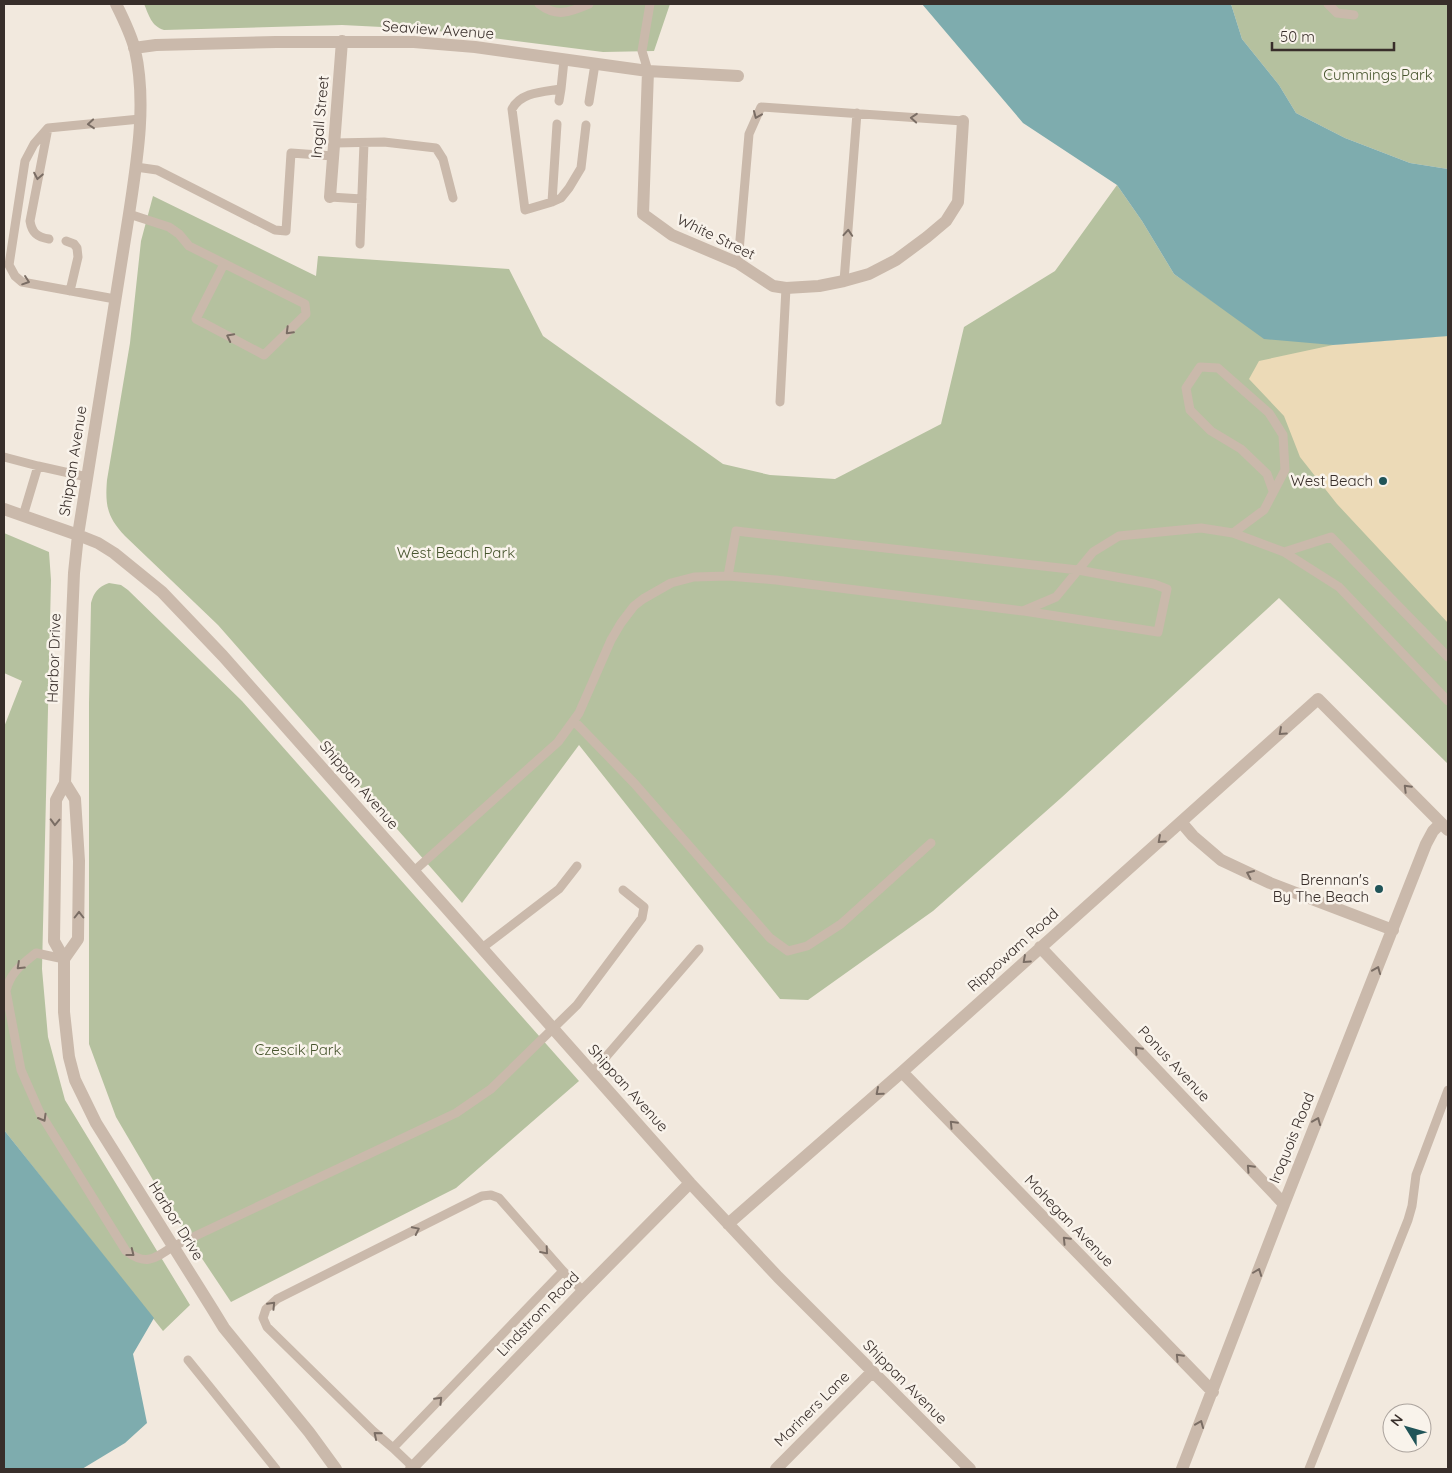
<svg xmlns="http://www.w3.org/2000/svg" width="1452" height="1473" font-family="Quicksand,sans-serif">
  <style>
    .green { fill: #b5c19f }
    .sand { fill: #ecdab7 }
    .water { fill: #7eacae }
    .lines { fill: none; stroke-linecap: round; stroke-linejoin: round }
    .lane { stroke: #cab9ab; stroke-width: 9 }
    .street { stroke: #cab9ab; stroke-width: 12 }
    .oneway { stroke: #7a6d64 }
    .poi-dot { fill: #205458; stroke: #f9f3eb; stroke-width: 2 }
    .labels { text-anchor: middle; stroke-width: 5; stroke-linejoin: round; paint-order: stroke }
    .street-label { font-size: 15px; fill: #382e2a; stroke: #f9f3eb }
    .park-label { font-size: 15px; fill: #47552e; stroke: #f9f3eb }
    .poi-label { font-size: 15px; fill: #382e2a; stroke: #f9f3eb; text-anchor: end }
  </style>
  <rect width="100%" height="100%" fill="#f2e9de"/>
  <path class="green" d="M144 4H670L654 51 603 52 422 29 342 25 164 30C151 26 149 15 144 4Z
    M1231 4H1448V169L1410 163 1345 138 1296 113 1279 85 1242 39Z
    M1117 185 1142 221 1174 274 1218 305 1333 345 1448 336V764L1279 598 1061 798 933 911 808 1000 780 999 579 745 462 903 218 625 125 536C107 517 105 505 107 480L130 343 141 241 153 196 316 276 318 256 509 269 543 336 723 464 770 475 835 479 941 424 964 327 1055 271Z
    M4 533 49 552 51 580 42 969 48 1037 65 1100 190 1305 163 1331 4 1130V727L22 681 4 673Z
    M109 583 121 585 128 590 242 701 579 1081 456 1188 231 1302 177 1221 116 1117 89 1044V703L91 603C94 592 98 587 109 583Z"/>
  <path class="sand" d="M1448 336V623L1337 504 1300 457 1284 416 1249 379 1259 361 1333 345Z"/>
  <path class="water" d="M922 4H1231L1242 39 1279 85 1296 113 1345 138 1410 163 1448 169V336L1333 345 1264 339 1174 274 1142 221 1117 185 1023 123Z
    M4 1130 154 1318 133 1354 147 1423 125 1443 82 1469H4Z"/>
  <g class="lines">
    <path class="lane" d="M539 4C557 18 570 12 589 4
      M1328 4 1337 13 1354 15
      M564 60 561 89C543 92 521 92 512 109L525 210 552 202 561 198 569 188 581 168 586 125
      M648 71 642 51 650 4
      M559 101 561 89
      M589 102 595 64
      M48 128 30 221C32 233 37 237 49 239
      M334 143 384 142 436 148 443 159 453 198
      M136 167 157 170 275 230 286 231 291 153 333 156
      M330 197 362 199
      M552 202 557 124
      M129 214 169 227 179 234 189 246 305 304 306 314 264 355 196 319 224 264
      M66 241 74 244 77 248 78 257 70 291
      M360 244 364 143
      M738 263 749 134 761 107 963 121
      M844 281 857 113
      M115 299 22 282 15 276 9 265 25 161 34 144 48 128 140 119
      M780 402 786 288
      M4 457 38 466
      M23 516 38 466 87 477
      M1233 533 1264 510 1285 470 1283 435 1269 413 1218 368 1200 367 1186 388 1190 410 1211 431 1241 449 1267 474 1273 491
      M1284 552 1331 537 1448 657
      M728 576 736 531 1078 570 1154 584 1167 589 1158 632 1024 611
      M574 721 634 783 770 938 788 951 807 946 841 924 931 843
      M414 871 558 742 579 713 611 640 621 623 634 606 643 599 671 583 694 577 728 576 776 580 1023 611 1056 597 1093 552 1119 536 1201 528 1233 533 1284 552 1339 587 1448 701
      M482 948 559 889 577 866
      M64 959 36 953C21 965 10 973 6 991L21 1070 40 1113 126 1251C146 1266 154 1259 172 1247L456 1113 491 1089 577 1005 642 918 644 907 623 890
      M592 1073 699 949
      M188 1360 276 1469
      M393 1448 563 1271
      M413 1467 393 1448 373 1431 267 1327 263 1318 266 1309 277 1299 482 1196 491 1195 499 1198 563 1271 583 1291
      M1309 1469 1408 1220 1412 1206 1416 1175 1448 1090"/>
    <path class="street" d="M116 4C123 18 131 34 135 50 147 103 137 161 129 214L78 535 74 573 65 783 56 800 54 941 64 959V1012L69 1057 75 1080 96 1123 213 1310 224 1328 309 1432 336 1469
      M134 48 156 45 276 42H414L475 47 648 71 738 76
      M648 71 643 214 672 235 738 263 773 286 786 288 819 286 844 281 869 274 896 260 927 237 946 221 958 202 963 121
      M330 197 342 41
      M4 509 78 535 98 543 114 553 162 592 223 656 690 1183 778 1277 970 1469
      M1181 822 1193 836 1221 860 1270 883 1393 930
      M1040 947 1284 1204
      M64 959 78 939 79 861 75 799 65 783
      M902 1072 1213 1392
      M728 1224 902 1072 1318 699 1448 830
      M411 1469 583 1291 690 1183
      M776 1469 872 1372
      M1182 1469 1284 1204 1426 844 1433 831 1441 823"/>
  </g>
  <defs><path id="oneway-chevron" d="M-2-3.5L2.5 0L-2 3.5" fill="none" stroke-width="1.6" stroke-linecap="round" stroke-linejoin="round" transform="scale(1.25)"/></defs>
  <g class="oneway">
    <use href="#oneway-chevron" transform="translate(757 115) rotate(113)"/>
    <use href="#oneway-chevron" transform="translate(914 118) rotate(-176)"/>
    <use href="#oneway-chevron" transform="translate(91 124) rotate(175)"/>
    <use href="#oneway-chevron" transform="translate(38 176) rotate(101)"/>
    <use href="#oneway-chevron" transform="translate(848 233) rotate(-86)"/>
    <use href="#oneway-chevron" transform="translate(26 281) rotate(19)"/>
    <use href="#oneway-chevron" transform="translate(289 331) rotate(135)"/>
    <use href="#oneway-chevron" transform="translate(230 337) rotate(-153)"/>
    <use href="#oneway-chevron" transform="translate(1282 732) rotate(138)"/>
    <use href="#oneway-chevron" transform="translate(1407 788) rotate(-135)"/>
    <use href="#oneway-chevron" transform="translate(55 822) rotate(92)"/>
    <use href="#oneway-chevron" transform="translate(1161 840) rotate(138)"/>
    <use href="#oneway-chevron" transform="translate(1250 874) rotate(-156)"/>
    <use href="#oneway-chevron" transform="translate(79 915) rotate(-90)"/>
    <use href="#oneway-chevron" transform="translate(1026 960) rotate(138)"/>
    <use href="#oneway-chevron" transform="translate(20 966) rotate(137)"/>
    <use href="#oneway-chevron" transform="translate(1377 970) rotate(-68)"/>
    <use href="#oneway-chevron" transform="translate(1138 1050) rotate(-133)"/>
    <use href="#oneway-chevron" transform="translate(879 1092) rotate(139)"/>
    <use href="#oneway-chevron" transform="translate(43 1118) rotate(60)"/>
    <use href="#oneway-chevron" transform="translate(1317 1121) rotate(-68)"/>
    <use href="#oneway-chevron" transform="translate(953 1124) rotate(-134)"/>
    <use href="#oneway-chevron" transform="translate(1250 1168) rotate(-133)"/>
    <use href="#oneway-chevron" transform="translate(416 1230) rotate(-26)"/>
    <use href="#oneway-chevron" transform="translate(1066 1240) rotate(-134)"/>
    <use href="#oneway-chevron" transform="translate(545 1251) rotate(49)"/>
    <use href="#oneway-chevron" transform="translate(131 1253) rotate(38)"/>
    <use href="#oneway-chevron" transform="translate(1258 1272) rotate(-69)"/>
    <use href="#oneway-chevron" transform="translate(272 1305) rotate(-46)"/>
    <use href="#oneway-chevron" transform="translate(1179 1357) rotate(-134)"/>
    <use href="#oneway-chevron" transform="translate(439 1400) rotate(-46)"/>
    <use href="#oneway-chevron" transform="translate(1200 1424) rotate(-68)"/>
    <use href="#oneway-chevron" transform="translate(377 1435) rotate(-140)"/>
  </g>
  <g class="poi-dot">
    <circle cx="1383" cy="481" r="5"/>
    <circle cx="1379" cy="889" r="5"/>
  </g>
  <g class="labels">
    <g class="street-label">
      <text transform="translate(438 30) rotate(4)" y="5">Seaview Avenue</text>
      <text transform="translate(320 117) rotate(-85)" y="5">Ingall Street</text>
      <text transform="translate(716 237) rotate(26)" y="5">White Street</text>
      <text transform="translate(73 461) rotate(-81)" y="5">Shippan Avenue</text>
      <text transform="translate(54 658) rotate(-88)" y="5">Harbor Drive</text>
      <text transform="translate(359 785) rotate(49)" y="5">Shippan Avenue</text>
      <text transform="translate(1013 950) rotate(-42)" y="5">Rippowam Road</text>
      <text transform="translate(1174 1064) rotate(47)" y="5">Ponus Avenue</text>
      <text transform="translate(628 1088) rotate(48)" y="5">Shippan Avenue</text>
      <text transform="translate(1292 1138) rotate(-68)" y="5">Iroquois Road</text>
      <text transform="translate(176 1221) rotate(58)" y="5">Harbor Drive</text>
      <text transform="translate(1069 1221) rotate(46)" y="5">Mohegan Avenue</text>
      <text transform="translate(538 1314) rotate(-46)" y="5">Lindstrom Road</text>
      <text transform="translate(905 1382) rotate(45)" y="5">Shippan Avenue</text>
      <text transform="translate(812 1409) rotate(-45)" y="5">Mariners Lane</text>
    </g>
    <g class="park-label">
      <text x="1378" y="80">Cummings Park</text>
      <text x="456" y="558">West Beach Park</text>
      <text x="298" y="1055">Czescik Park</text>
    </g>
    <g class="poi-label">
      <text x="1373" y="486">West Beach</text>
      <text x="1369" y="885">Brennan's<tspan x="1369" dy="17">By The Beach</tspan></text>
    </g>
  </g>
  <rect width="1452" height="1473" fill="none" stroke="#382e2a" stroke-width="10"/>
  <g transform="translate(1407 1428) rotate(307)"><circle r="24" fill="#f9f3eb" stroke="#aca49e"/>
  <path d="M0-4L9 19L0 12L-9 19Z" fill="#205458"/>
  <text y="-8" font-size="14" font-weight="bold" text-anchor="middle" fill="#382e2a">N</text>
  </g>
  <path d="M1272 42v8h122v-8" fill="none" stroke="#382e2a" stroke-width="2.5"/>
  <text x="1280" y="42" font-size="15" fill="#382e2a" stroke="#f9f3eb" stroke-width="4" paint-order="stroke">50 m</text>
</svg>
